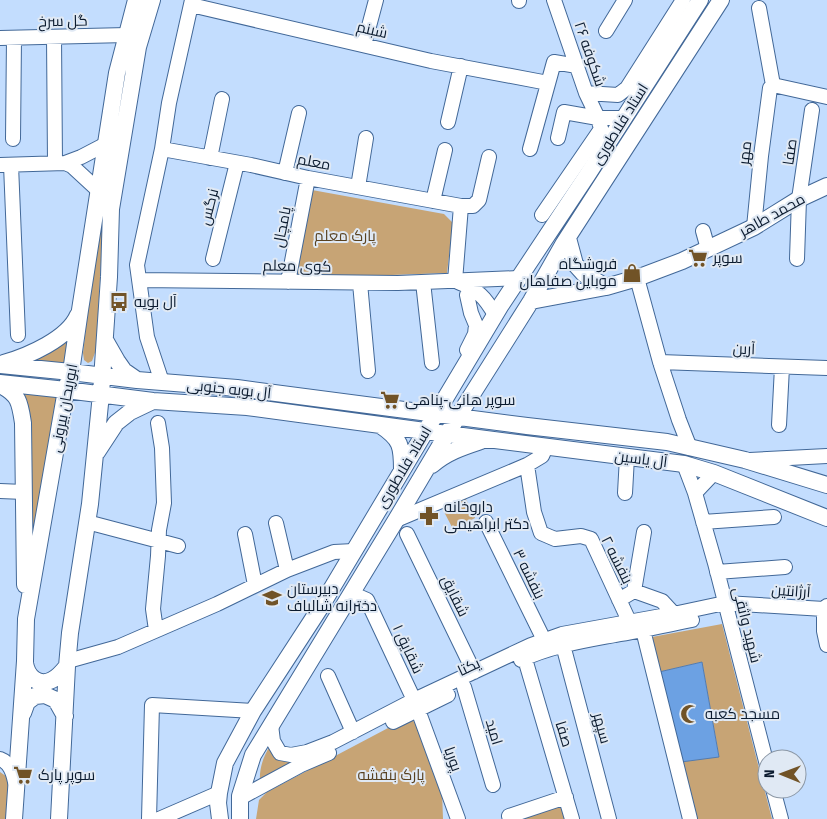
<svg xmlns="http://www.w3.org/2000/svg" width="827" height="819" font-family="'Fira Sans Condensed',Cairo,sans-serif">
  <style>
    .green { fill: #c7a475 }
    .building { fill: #6ca1e3; stroke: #547bad }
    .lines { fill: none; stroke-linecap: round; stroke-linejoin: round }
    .minor-casing { stroke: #426898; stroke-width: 16 }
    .major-casing { stroke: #426898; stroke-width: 18 }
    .minor { stroke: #fff; stroke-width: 14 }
    .major { stroke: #fff; stroke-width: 16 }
    .labels { text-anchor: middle; stroke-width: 4; stroke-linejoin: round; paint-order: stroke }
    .street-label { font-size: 15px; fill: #0b1b2f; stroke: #e0e9f4 }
    .park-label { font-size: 15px; fill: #584120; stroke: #e0e9f4 }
    .poi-label { font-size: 15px; fill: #0b1b2f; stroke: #e0e9f4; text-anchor: start }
  </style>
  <rect width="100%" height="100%" fill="#c3ddfe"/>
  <path class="green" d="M110 154 103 225 96 350 92 361 88 363 84 360 83 353 94 258Z
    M312 190 444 214 453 223 447 273 364 276 296 275Z
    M67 334 70 365 24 361Z
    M18 392 59 396 29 575Z
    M464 495 475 518 453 529 441 506Z
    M722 624 772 819H694L681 762 719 756 702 662 659 672 652 637Z
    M407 718 417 723 442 790 443 819H256L259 800 267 792Z
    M270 746C281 764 284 765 304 756L260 782C259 769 263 757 270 746Z
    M0 772 10 779 8 819H0Z
    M563 803 568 819H520Z"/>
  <path class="building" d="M702 662 719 757 681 762 659 672Z"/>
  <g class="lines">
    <g class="minor-casing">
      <path id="minor" d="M554 0 586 93 598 118 606 146
        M519 1V0
        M191 5 431 61 548 83
        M759 8 773 85
        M606 31 625 0
        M54 37 55 163
        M0 38 127 35
        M364 45 376 0
        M773 85 827 97
        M586 93 618 95 627 88 683 0
        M448 122 461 66
        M558 138 564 112 598 118H624
        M13 139 14 38
        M162 149 251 165 308 178 461 206H473L479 200 489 157
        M530 149 554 62 577 66
        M210 158 222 99
        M65 163 81 157 106 144
        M0 165 65 163 72 166 98 190
        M11 165 18 335
        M285 173 299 113
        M358 187 366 138
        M433 201 445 150
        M542 215 601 129
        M754 227 761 156 770 88 773 85
        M703 231 708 249
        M213 259 237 163
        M797 259 799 199 812 110
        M637 278 660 362 679 420 690 448
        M139 280 398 283 519 278
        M455 281 461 206
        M288 282 308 178
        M423 282 432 363
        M458 282C478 290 485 297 495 315
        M360 283 368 371
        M467 295 471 313 476 325 475 334 467 350
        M660 362 827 368
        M162 382 147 337 137 265 162 149 169 103 192 0
        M779 425 782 367
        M750 460 827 456
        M684 464 695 493 715 563 767 765
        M527 465 534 512 541 533 555 539 581 536 591 539 629 621
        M0 491 24 492
        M625 493 627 457
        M695 493 714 473
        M396 520 527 465 542 456 546 447
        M87 522 178 546
        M486 522 544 640
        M703 522 774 517
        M276 523 287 570
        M245 534 255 585
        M407 534 474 672
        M717 572 785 567
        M634 591 644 532
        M351 593 367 600 414 700
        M619 600 634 591 662 601 674 614
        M827 606 824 609V631L827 645
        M156 630 153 609 158 556 159 530 164 503 162 448 158 423
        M643 630 690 819
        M563 645 609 819
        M525 659 572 819
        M521 660C551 646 583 641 615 635 641 631 667 625 692 620
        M68 661 118 647 217 604 287 570 334 552 354 551
        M328 676 353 732
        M464 687 493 785
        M418 710 458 819
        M393 722 448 695
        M271 725 273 741 280 753 291 755 307 752 333 742 414 700 531 645 562 634 678 613 725 603 824 609
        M0 759C10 763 13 772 15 782
        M773 789 781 819
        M240 798 301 765 329 753
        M149 819 152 705 253 711
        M159 819 219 793
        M510 819 509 816 566 797"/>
    </g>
    <g class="major-casing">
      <path id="major" d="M568 238 575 264 584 274 606 287
        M531 301 606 287 637 278 682 261 754 227 799 199 827 186
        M105 340 117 361 124 371 137 380
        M4 363C28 356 68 339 78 315
        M0 365 71 372 137 380 237 388 527 426 667 442 745 460 827 485
        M0 383 66 390 153 401 247 407 447 434 684 464 714 473 827 518
        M0 385C19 394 20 403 23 423L25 585
        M380 425C401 439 402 446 402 470
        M97 452 116 423 130 412 153 401
        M432 465C447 452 463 447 481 441
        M25 663C27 676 38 687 52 680 58 677 63 671 67 666
        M23 713 27 702 35 696 45 695 56 700 65 716
        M14 819 25 661 26 619 66 390 71 372 80 310 117 73 136 0
        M59 819 67 666 70 633 90 504 101 394 109 277 111 209 138 47 152 0
        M220 819 218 803 219 793 225 763 253 711 320 608 501 305 588 174 700 0
        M240 819V796L253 755 396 520 447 434 531 301 564 243 721 0"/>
    </g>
    <use href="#minor" class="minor"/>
    <use href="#major" class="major"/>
  </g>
  <defs>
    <g id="supermarket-bare" transform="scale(1.5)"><path d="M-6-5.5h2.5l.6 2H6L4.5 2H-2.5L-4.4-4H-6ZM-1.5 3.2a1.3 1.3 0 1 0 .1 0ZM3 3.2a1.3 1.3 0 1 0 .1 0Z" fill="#715327" stroke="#e0e9f4" stroke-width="2.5" paint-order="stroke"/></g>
    <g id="shop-bare" transform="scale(1.5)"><path d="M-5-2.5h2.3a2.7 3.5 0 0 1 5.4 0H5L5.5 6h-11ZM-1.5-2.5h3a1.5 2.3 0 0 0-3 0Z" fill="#715327" stroke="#e0e9f4" stroke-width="2.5" paint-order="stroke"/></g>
    <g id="bus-bare" transform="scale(1.5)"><path d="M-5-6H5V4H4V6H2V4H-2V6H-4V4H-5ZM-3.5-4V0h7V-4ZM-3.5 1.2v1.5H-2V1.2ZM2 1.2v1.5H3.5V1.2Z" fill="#715327" stroke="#e0e9f4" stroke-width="2.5" paint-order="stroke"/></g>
    <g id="pharmacy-bare" transform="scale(1.5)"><path d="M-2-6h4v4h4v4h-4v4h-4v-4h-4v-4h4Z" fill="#715327" stroke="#e0e9f4" stroke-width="2.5" paint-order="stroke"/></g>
    <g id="school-bare" transform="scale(1.5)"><path d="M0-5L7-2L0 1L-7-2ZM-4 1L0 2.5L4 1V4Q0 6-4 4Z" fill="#715327" stroke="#e0e9f4" stroke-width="2.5" paint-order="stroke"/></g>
    <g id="mosque-bare" transform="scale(1.5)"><path d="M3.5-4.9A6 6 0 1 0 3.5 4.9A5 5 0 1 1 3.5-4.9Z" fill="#715327" stroke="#e0e9f4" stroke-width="2.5" paint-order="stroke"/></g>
  </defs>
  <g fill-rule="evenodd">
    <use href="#supermarket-bare" x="698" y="258"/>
    <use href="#shop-bare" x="632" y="273"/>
    <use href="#bus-bare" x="119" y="302"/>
    <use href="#supermarket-bare" x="390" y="400"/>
    <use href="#pharmacy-bare" x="429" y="516"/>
    <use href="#school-bare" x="272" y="598"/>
    <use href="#mosque-bare" x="690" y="714"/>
    <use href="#supermarket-bare" x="23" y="775"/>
  </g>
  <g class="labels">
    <g class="street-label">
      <text transform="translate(63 21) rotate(-1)" y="5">گل سرخ</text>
      <text transform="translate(372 30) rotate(13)" y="5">شبنم</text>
      <text transform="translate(590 54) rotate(71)" y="5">شکوفه ۲۶</text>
      <text transform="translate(620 124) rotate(-58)" y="5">استاد فلاطوری</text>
      <text transform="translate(790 152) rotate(-82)" y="5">صفا</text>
      <text transform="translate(745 153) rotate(-83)" y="5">مهر</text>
      <text transform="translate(314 162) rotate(11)" y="5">معلم</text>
      <text transform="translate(209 207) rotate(-76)" y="5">نرگس</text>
      <text transform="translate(772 215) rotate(-29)" y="5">محمد طاهر</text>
      <text transform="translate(282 227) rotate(-79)" y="5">پامچال</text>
      <text transform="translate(297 266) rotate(1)" y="5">کوی معلم</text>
      <text transform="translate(744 349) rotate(2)" y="5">آرین</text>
      <text transform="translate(229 389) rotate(6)" y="5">آل بویه جنوبی</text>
      <text transform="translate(64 408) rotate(-79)" y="5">ابوریحان بیرونی</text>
      <text transform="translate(641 459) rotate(7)" y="5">آل یاسین</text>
      <text transform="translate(404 467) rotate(-59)" y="5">استاد فلاطوری</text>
      <text transform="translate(617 560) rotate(63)" y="5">بنفشه ۲</text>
      <text transform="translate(529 574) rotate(64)" y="5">بنفشه ۳</text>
      <text transform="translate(791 591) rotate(4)" y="5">آرژانتین</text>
      <text transform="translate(455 596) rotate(64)" y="5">شقایق</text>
      <text transform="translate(747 625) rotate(76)" y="5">شهید واثقی</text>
      <text transform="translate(408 649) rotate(65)" y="5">شقایق ۱</text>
      <text transform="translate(469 667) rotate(-25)" y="5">یکتا</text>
      <text transform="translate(602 728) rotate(75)" y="5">سپهر</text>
      <text transform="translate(494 732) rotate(73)" y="5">امید</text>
      <text transform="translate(564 734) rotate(73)" y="5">صفا</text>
      <text transform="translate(453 759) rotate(70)" y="5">پوریا</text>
    </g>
    <g class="park-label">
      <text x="345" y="241">پارک معلم</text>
      <text x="391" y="780">پارک بنفشه</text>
    </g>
    <g class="poi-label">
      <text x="713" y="263">سوپر</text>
      <text x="617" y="269" text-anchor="end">فروشگاه<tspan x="617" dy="17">موبایل صفاهان</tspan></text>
      <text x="134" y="307">آل بویه</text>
      <text x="405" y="405">سوپر هانی-پناهی</text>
      <text x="444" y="512">داروخانه<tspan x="444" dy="17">دکتر ابراهیمی</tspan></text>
      <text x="287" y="594">دبیرستان<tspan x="287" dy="17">دخترانه شالباف</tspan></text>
      <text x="705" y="719">مسجد کعبه</text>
      <text x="38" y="780">سوپر پارک</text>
    </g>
  </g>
  <g transform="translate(782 774) rotate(271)"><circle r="24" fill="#e0e9f4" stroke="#8b97a5"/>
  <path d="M0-4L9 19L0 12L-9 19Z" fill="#715327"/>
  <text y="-8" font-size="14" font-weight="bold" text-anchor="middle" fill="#0b1b2f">N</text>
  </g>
</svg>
